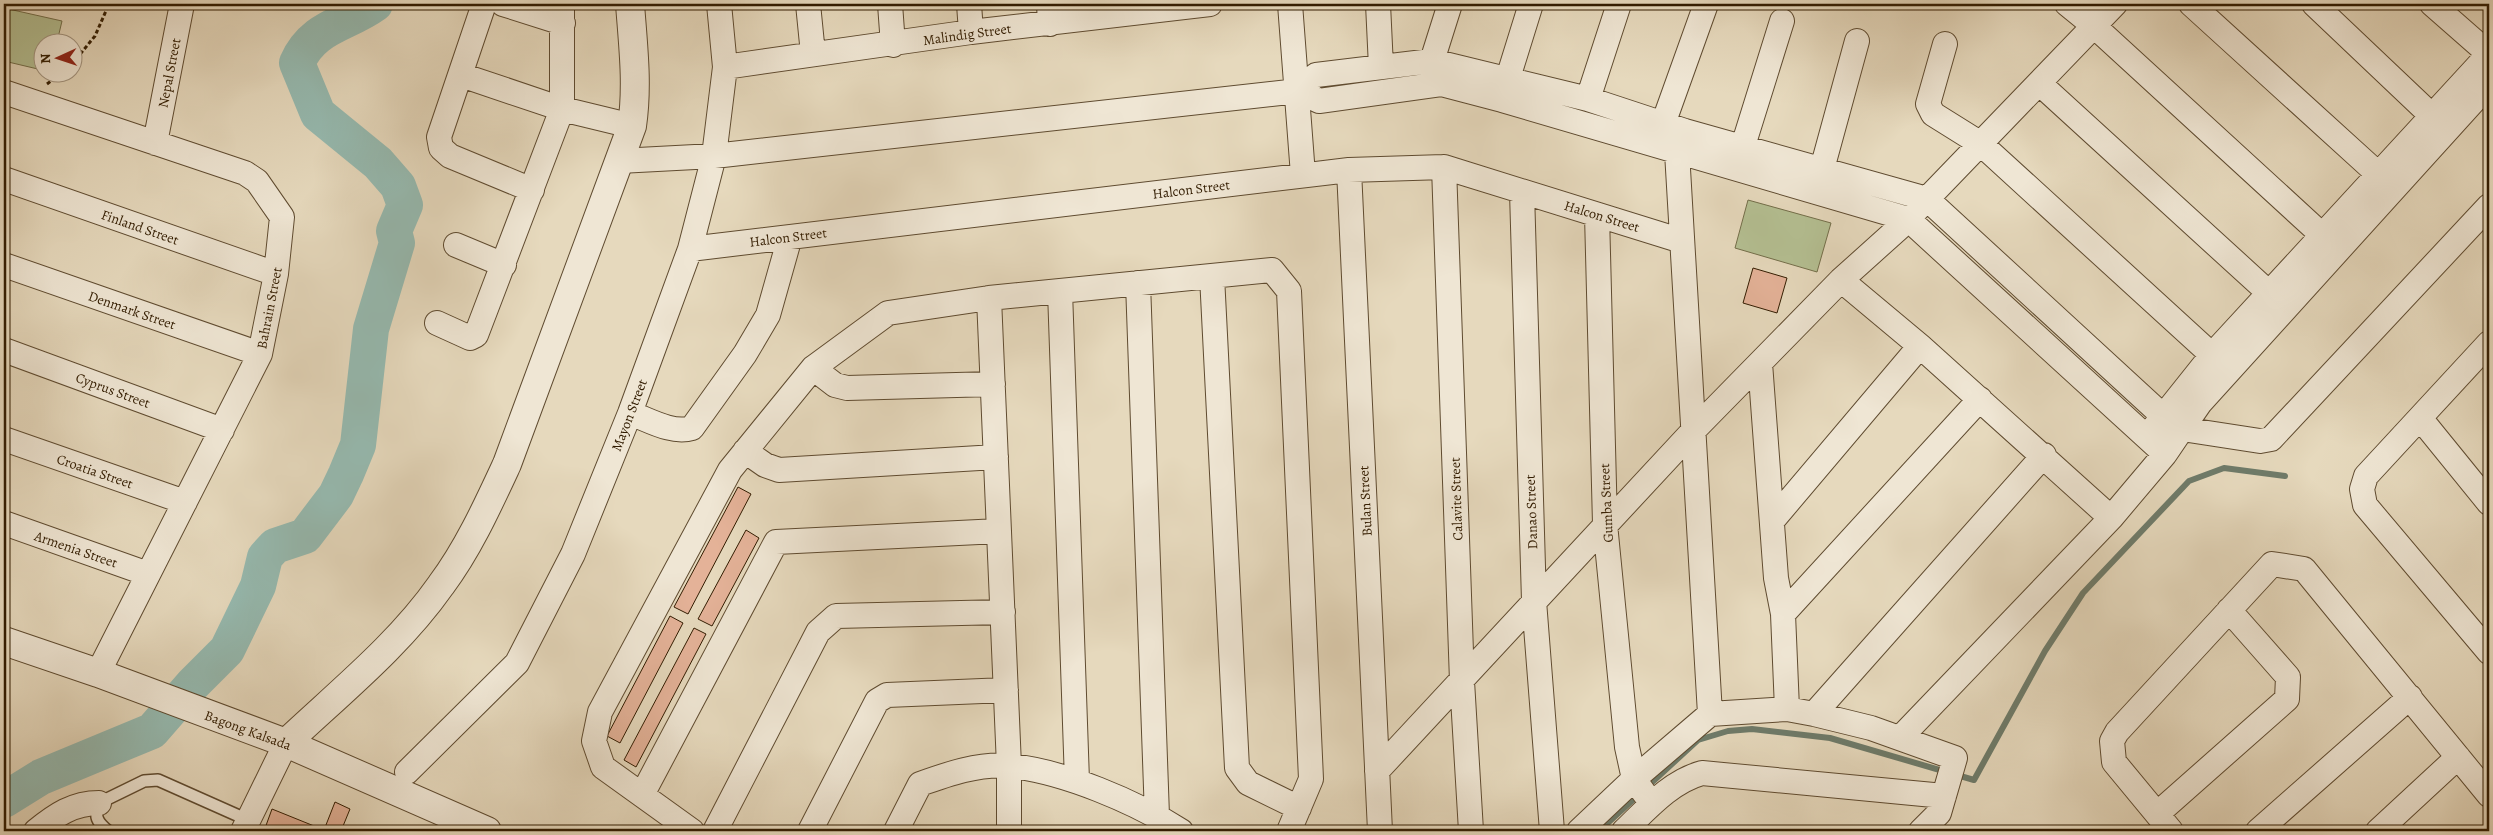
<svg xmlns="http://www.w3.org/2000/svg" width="2493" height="835" font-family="Alegreya,serif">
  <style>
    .green { fill: #b4bf92; stroke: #736e4a }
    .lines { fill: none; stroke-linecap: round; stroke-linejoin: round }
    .stream { stroke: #6e7b6a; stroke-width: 6 }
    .river { stroke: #96bab0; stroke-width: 36 }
    .building { fill: #e4b298; stroke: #321c01 }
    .service-casing { stroke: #5f4b30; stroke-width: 14 }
    .minor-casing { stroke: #5f4b30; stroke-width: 26 }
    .tertiary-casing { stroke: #5f4b30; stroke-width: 30 }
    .path { stroke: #321c01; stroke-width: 3; stroke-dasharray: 4 2.5; stroke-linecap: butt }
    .service { stroke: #efe6d4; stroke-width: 11 }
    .minor { stroke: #efe6d4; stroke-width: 24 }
    .tertiary { stroke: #efe6d4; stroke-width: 28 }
    .labels { text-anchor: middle; stroke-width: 4; stroke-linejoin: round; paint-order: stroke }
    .street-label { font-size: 14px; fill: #321c01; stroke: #efe6d4 }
  </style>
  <rect width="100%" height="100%" fill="#e6d9bd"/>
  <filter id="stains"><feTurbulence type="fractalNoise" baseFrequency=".004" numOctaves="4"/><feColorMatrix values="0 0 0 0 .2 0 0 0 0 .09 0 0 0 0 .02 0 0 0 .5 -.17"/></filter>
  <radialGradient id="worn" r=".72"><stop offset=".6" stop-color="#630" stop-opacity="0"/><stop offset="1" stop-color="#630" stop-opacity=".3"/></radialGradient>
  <path class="green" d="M4 8 62 21 57 42H42V70L4 61Z
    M1748 200 1831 223 1817 272 1735 248Z"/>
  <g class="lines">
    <path class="stream" d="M1599 831 1698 740 1728 731 1752 729 1830 738 1974 780 2045 651 2083 593 2189 481 2224 468 2285 476"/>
    <path class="river" d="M4 800 41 777 152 731 192 685 227 650 258 586 265 557 275 546 305 536 336 495 346 474 358 445 371 329 397 243 394 231 405 205 398 186 378 163 318 114 297 63C313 26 346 25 375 4"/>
  </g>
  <path class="building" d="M1753 268 1787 278 1777 313 1743 303Z
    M738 487 751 494 688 614 674 607Z
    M746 530 759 538 712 626 698 619Z
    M670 616 683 623 620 743 607 736Z
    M694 628 706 634 636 767 624 760Z
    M335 802 350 809 341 831H264L272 809 324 830Z"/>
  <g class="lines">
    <g class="service-casing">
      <path id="service" d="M108 831C97 822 94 817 99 803L144 781 158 780 248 820"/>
    </g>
    <g class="minor-casing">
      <path id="minor" d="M484 4 439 137 441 148 450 156 532 190
        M503 4 563 23
        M808 4 813 54
        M890 4 893 45
        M969 4 971 32
        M1049 4 1050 24
        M1290 4 1303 175
        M1378 4 1381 67
        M2067 4 2094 26 2322 235
        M2191 4 2378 174
        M2314 4 2432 116
        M1945 44 1928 104 1933 114 1981 144 2212 355
        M1432 61 1450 4
        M725 67 971 32 1210 4
        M461 75 562 109 632 126
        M1508 78 1531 4
        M2039 83 2269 293
        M1298 91 1316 75 1432 61 1588 99 1685 131 1927 199 2163 416 2182 429 2200 403 2489 84
        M4 92 245 173 257 181 282 217 276 274 260 354 98 673
        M1588 99 1619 4
        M1663 124 1706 4
        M155 143 182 4
        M1743 146 1782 21
        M1677 152 1710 714
        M619 161 714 156 1298 91 1319 101 1441 84 1502 100 1908 219 2165 454
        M1444 167 1462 681 1471 831
        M1822 169 1857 41
        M1349 170 1380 831
        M4 179 276 274
        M1522 192 1534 601 1552 831
        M1597 215 1605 524 1627 747 1634 779 1652 804
        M456 245 504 265
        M690 249 1349 170 1444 167 1682 241
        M4 265 260 354
        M1212 276 1237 768 1248 783 1299 808
        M1841 280 1920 346 2111 518 1901 737
        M1138 283 1157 816
        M1060 291 1077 781
        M989 298 1009 766V831
        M437 323 470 338 476 335 562 109V4
        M2489 343 2366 476 2362 489 2365 505 2489 652
        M4 350 222 430
        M1760 363 1776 578 1783 614 1980 399
        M813 368 835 385 847 388 993 384
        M630 413C649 420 672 434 692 428L745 354 768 315 790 237
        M2420 418 2489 503
        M2153 429 2212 355 2489 54 2432 4
        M4 439 185 502
        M745 451 765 465 779 470 996 457
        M2111 518 2165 454 2182 429 2260 441 2271 439 2489 206
        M1772 521 1920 346
        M4 523 148 574
        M1783 614 1787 709
        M1814 714 2044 455
        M1377 771 1693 431 1841 280 1900 227 2115 4
        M407 772 517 663 573 554 630 413 690 249 714 156 725 67 719 4
        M642 795 776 542 999 531
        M2157 814 2287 699 2288 677 2229 610
        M36 831C56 815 73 803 99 803
        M243 831 286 743
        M692 831 603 767 594 741 600 712 730 470 813 368 888 313 989 298 1272 270 1289 291 1311 779 1289 831
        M715 831 818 632 836 616 1003 612
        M810 831 877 701 887 695 1006 690
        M896 831 920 784C948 774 979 763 1010 766 1063 771 1136 802 1181 831
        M1579 831 1634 779 1710 714 1787 709 1814 714 1871 728 1955 758 1939 813 1921 831
        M1624 831C1647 809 1670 782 1702 773L1944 796
        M2171 831 2114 762 2112 741 2117 732 2272 564 2304 569 2489 795
        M2258 831 2410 697
        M2378 831 2458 757"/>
    </g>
    <g class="tertiary-casing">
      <path id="tertiary" d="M4 641 98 673 286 743 487 831
        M286 743C339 693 399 645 441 585 468 549 488 505 507 464L632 126C638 85 633 45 630 4"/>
    </g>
    <path class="path" d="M72 64 95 36 109 4
      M47 84 63 72"/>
    <use href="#service" class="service"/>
    <use href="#minor" class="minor"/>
    <use href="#tertiary" class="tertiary"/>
  </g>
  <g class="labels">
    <g class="street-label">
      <text transform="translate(967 34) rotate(-8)" y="5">Malindig Street</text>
      <text transform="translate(169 73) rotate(-79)" y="5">Nepal Street</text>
      <text transform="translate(1191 189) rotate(-7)" y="5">Halcon Street</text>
      <text transform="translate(1602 216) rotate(17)" y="5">Halcon Street</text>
      <text transform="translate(140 227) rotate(19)" y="5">Finland Street</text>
      <text transform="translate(788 237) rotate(-7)" y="5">Halcon Street</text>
      <text transform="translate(269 308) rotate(-79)" y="5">Bahrain Street</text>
      <text transform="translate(132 310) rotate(19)" y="5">Denmark Street</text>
      <text transform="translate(113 390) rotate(20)" y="5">Cyprus Street</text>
      <text transform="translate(629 415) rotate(-69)" y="5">Mayon Street</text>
      <text transform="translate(95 471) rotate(19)" y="5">Croatia Street</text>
      <text transform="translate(1456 499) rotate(-92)" y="5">Calavite Street</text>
      <text transform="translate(1365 501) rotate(-93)" y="5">Bulan Street</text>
      <text transform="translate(1606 503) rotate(-93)" y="5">Gumba Street</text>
      <text transform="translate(1531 512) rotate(-92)" y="5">Danao Street</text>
      <text transform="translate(76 549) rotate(19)" y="5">Armenia Street</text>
      <text transform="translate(248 730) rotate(20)" y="5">Bagong Kalsada</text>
    </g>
  </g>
  <rect width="2493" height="835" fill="none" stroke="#e6d9bd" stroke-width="20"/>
  <rect x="5" y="5" width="2483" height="825" fill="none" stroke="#321c01" stroke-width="2.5"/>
  <rect x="10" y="10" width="2473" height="815" fill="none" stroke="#321c01"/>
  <g transform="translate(58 58) rotate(267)"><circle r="24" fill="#efe6d4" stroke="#a39580"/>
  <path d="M0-4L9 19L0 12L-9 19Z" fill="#8f2418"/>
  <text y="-8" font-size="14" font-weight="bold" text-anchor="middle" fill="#321c01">N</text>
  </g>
  <rect width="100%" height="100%" filter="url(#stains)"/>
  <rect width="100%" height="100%" fill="url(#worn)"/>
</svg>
